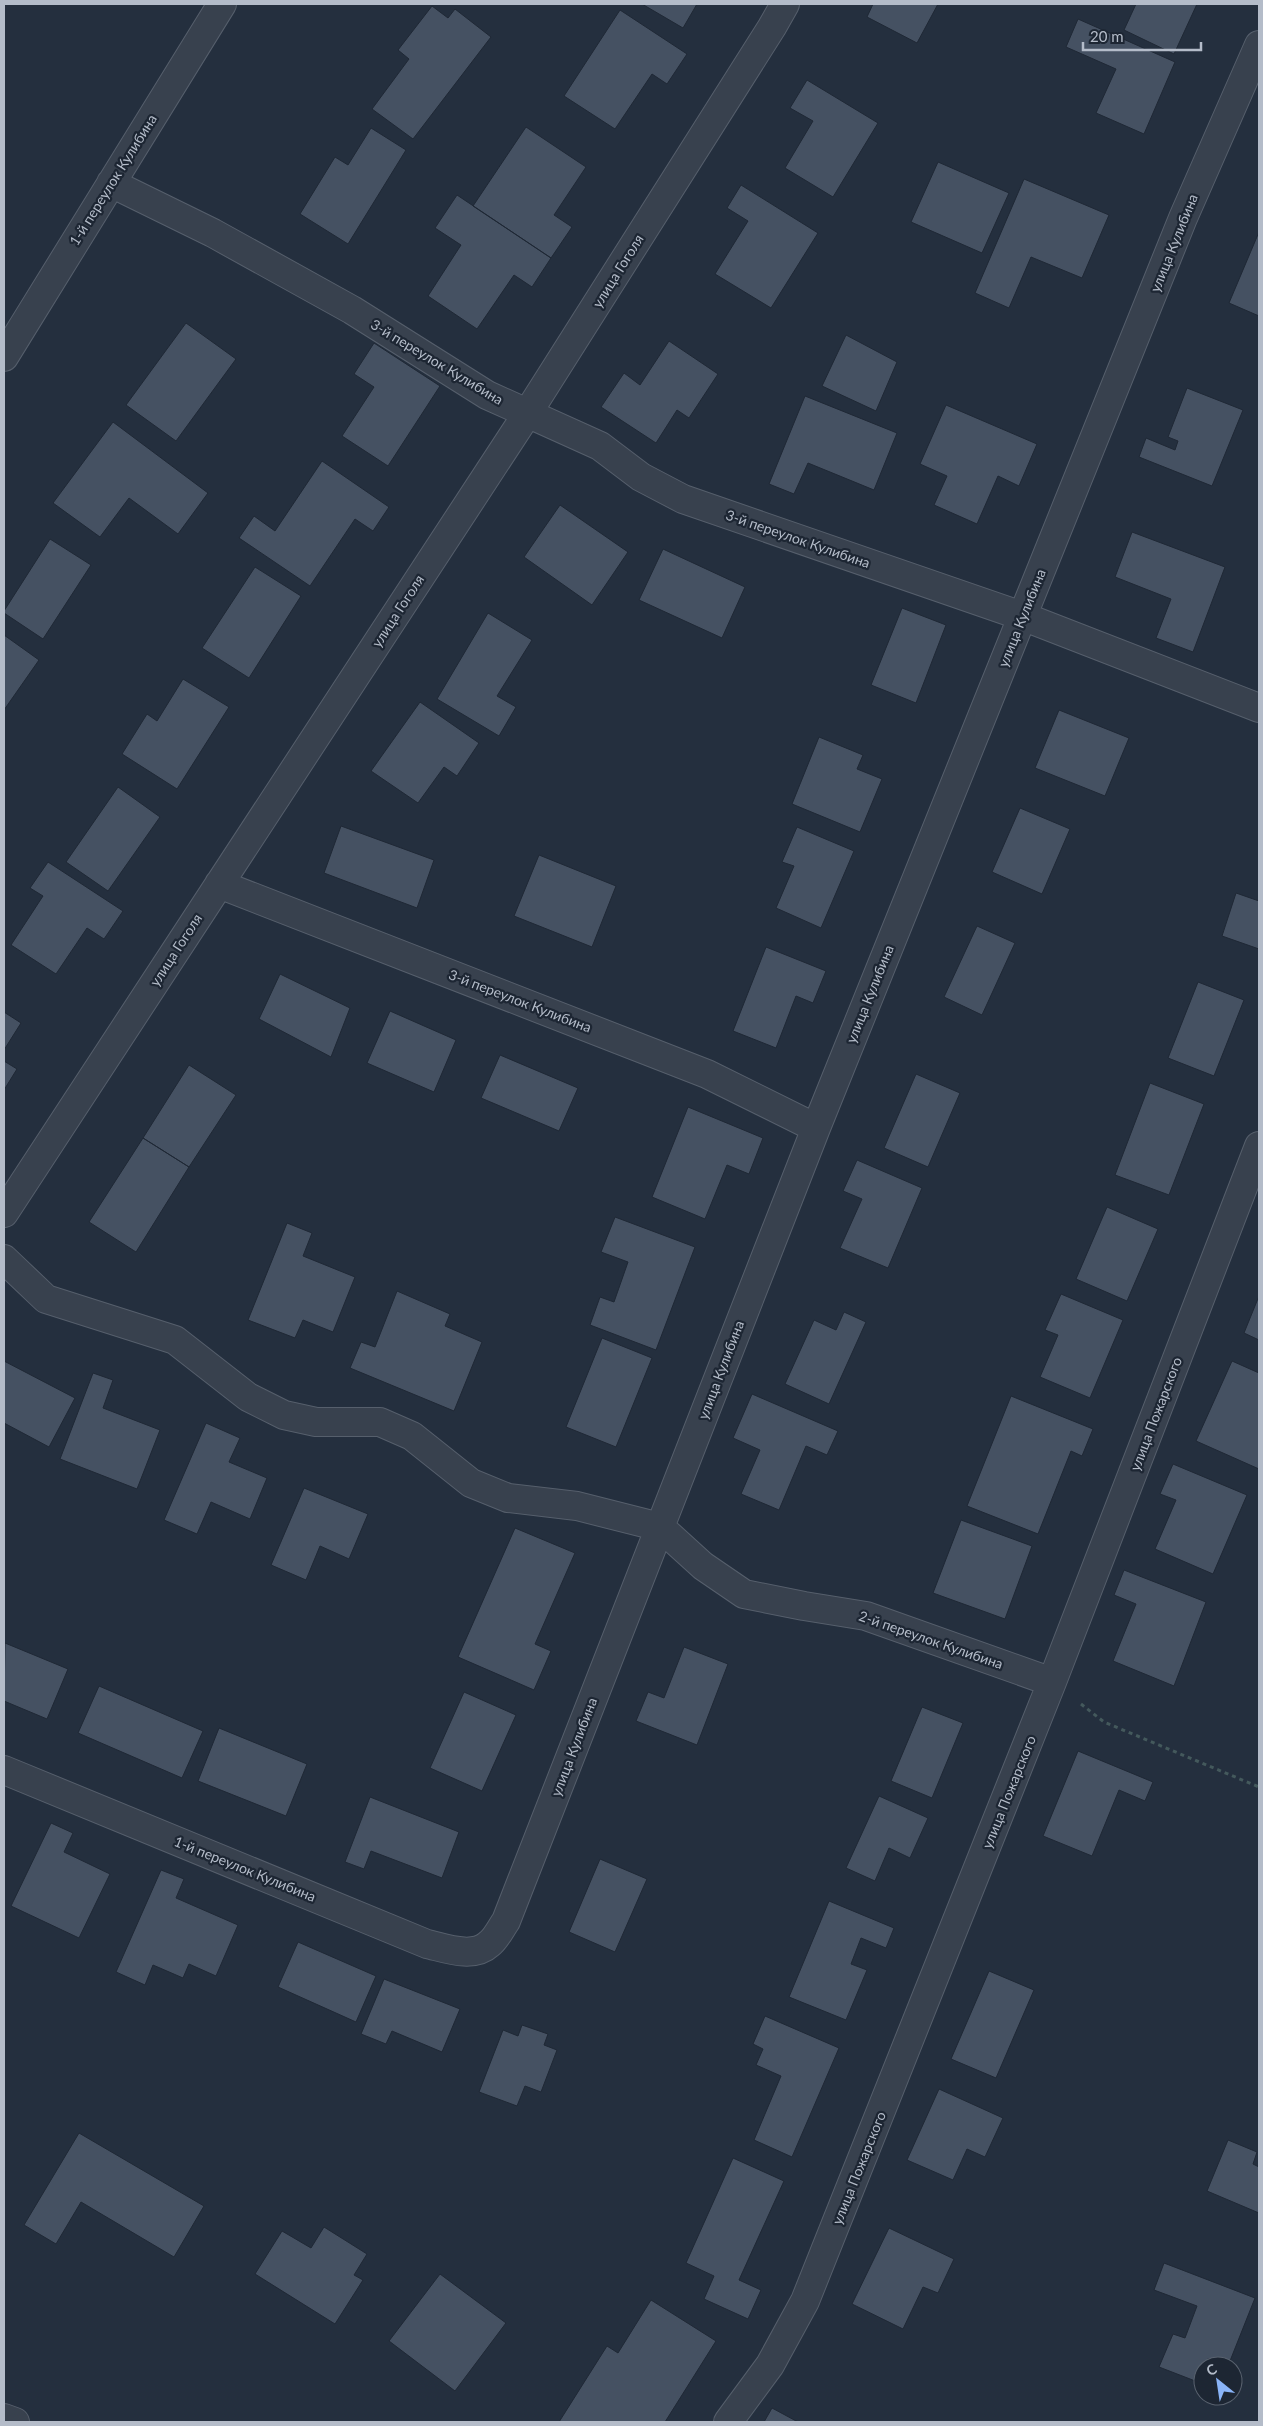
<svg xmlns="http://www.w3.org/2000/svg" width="1263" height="2426" font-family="Lato,sans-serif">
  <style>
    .building { fill: #455162; stroke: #1f2835 }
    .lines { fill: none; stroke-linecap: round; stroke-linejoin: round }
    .minor-casing { stroke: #565f6c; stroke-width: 30 }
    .path { stroke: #44595c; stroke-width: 3; stroke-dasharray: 4 4; stroke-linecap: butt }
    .minor { stroke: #38414e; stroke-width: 28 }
    .labels { text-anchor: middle; stroke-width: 4.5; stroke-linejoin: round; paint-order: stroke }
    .street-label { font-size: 14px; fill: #b4bcc9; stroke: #1d2633 }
  </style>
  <rect width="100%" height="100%" fill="#242f3e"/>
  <path class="building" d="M642 4H697L683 28Z
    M873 4H938L917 43 867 17Z
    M1136 4H1197L1174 54 1124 30Z
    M432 6 448 18 455 9 491 37 413 139 372 109 409 59 398 50Z
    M620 10 687 54 667 84 652 74 615 129 564 96Z
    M1078 19 1175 62 1144 134 1096 113 1116 69 1066 47Z
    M807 80 878 123 833 197 785 168 813 121 790 108Z
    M526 127 586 167 554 215 572 227 551 258 473 206Z
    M371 128 406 150 348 244 300 214 335 157 348 165Z
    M938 162 1009 193 982 253 911 222Z
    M1024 179 1109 215 1082 278 1031 257 1009 308 975 293Z
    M741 185 818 233 771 308 715 274 748 221 727 208Z
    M457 195 551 258 532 287 514 275 477 329 428 296 461 245 435 228Z
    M1259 232V316L1229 303Z
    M186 323 236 359 176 441 126 405Z
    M846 335 897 362 876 411 822 386Z
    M669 341 718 374 689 418 677 410 656 443 601 407 624 373 640 385Z
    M374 343 440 386 388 466 342 436 374 387 354 374Z
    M1187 388 1243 410 1212 486 1139 457 1146 438 1175 450 1178 441 1168 437Z
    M805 396 897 433 874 490 808 463 794 494 769 484Z
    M946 405 1037 444 1019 486 998 476 977 524 934 505 947 476 920 464Z
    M113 422 208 493 178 534 129 498 100 537 53 503Z
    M322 461 389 507 373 531 355 519 310 586 239 538 254 516 275 531Z
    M560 505 628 552 592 605 524 557Z
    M1132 532 1225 567 1193 652 1156 638 1171 599 1115 577Z
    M50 539 91 565 43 639 4 613V611Z
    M663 549 745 587 722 638 639 600Z
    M255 567 301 596 249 678 202 648Z
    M902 608 946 625 916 703 871 685Z
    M488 613 532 640 497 696 516 707 499 736 437 699Z
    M4 635 39 660 4 710Z
    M183 679 229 707 177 789 122 754 147 714 157 721Z
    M420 702 479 743 457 776 444 767 418 803 371 771Z
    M1059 710 1129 738 1105 796 1035 768Z
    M819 737 863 755 857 769 882 779 860 832 792 804Z
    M118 787 160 817 108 891 66 862Z
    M1020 808 1070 829 1042 894 992 872Z
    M341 826 434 860 417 908 324 873Z
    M797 827 854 851 821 928 776 908 794 866 782 862Z
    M539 855 616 886 592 947 514 916Z
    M48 862 123 911 104 939 87 928 56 974 11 945 43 896 30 888Z
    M1236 893 1259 901V949L1222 936Z
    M977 926 1015 943 982 1015 944 997Z
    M766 947 826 971 813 1003 796 996 776 1048 733 1031Z
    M280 974 350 1008 331 1057 259 1019Z
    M1198 982 1244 1000 1214 1076 1168 1058Z
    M390 1011 456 1040 434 1092 367 1063Z
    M4 1012 21 1023 4 1050Z
    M500 1055 578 1088 559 1131 481 1098Z
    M4 1061 17 1069 4 1090Z
    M189 1065 236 1095 189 1167 143 1138Z
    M916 1074 960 1093 928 1167 884 1148Z
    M1150 1083 1204 1104 1169 1195 1115 1175Z
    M688 1107 763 1138 749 1174 727 1165 705 1219 652 1197Z
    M143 1138 189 1167 136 1252 89 1222Z
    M857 1160 922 1188 888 1268 840 1248 862 1199 843 1191Z
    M1107 1207 1158 1229 1127 1301 1076 1279Z
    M615 1217 695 1247 656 1350 590 1325 600 1297 614 1302 628 1262 601 1252Z
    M287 1223 312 1233 303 1256 355 1277 333 1332 303 1320 295 1338 248 1320Z
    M397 1291 450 1314 445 1326 482 1342 454 1411 350 1368 361 1342 375 1347Z
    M1061 1294 1123 1320 1090 1398 1040 1377 1058 1335 1045 1330Z
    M1259 1296V1340L1244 1333Z
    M844 1312 866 1322 829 1404 785 1384 814 1320 836 1330Z
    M602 1338 652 1358 616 1447 566 1427Z
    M4 1361 75 1398 49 1447 4 1423Z
    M1232 1361 1259 1373V1469L1196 1441Z
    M93 1373 113 1380 103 1408 160 1430 137 1489 60 1459Z
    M752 1394 838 1431 827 1455 806 1446 779 1510 741 1494 760 1450 733 1438Z
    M1011 1396 1093 1429 1082 1456 1071 1451 1038 1534 967 1506Z
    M206 1423 240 1438 229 1462 267 1478 250 1519 211 1502 197 1534 164 1520Z
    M1173 1464 1247 1495 1213 1574 1155 1549 1176 1500 1160 1494Z
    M304 1488 368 1514 349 1559 320 1546 306 1580 271 1565Z
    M961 1520 1032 1546 1005 1619 933 1593Z
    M515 1528 575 1553 535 1644 551 1651 534 1690 458 1657Z
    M1124 1570 1206 1602 1174 1686 1113 1661 1136 1604 1114 1595Z
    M5 1643 68 1669 47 1719 4 1701Z
    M684 1647 728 1664 697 1745 636 1721 648 1692 664 1698Z
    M99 1686 203 1731 182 1778 78 1733Z
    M464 1692 516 1715 482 1791 430 1768Z
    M922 1707 963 1723 932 1798 891 1781Z
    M219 1728 307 1764 286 1816 198 1781Z
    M1078 1751 1153 1782 1145 1801 1119 1790 1092 1856 1043 1836Z
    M879 1796 928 1818 910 1858 889 1848 875 1881 846 1868Z
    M370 1797 459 1832 442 1878 371 1851 364 1869 345 1862Z
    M51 1823 73 1833 64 1852 110 1874 79 1938 11 1906Z
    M600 1859 647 1879 615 1952 569 1932Z
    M161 1870 184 1879 176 1898 238 1925 216 1976 189 1964 183 1978 153 1965 145 1985 116 1972Z
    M829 1901 894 1928 886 1948 861 1938 851 1964 867 1970 846 2020 789 1997Z
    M298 1942 376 1976 356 2022 278 1987Z
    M989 1971 1034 1990 996 2078 951 2059Z
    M384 1979 460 2009 442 2052 392 2031 386 2044 361 2034Z
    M765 2016 839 2048 792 2157 754 2140 781 2076 756 2065 763 2049 753 2044Z
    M522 2025 548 2034 544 2045 557 2050 541 2092 525 2086 517 2106 479 2092 503 2030 518 2036Z
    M939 2089 1003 2118 985 2157 967 2149 953 2180 907 2160Z
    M79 2133 204 2206 174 2257 81 2202 56 2244 24 2225Z
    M1228 2140 1257 2152 1253 2164 1259 2167V2213L1207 2191Z
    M733 2158 784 2181 739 2280 761 2290 748 2319 704 2299 714 2276 686 2263Z
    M324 2227 367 2254 354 2275 363 2280 335 2324 255 2274 282 2231 311 2248Z
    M889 2228 954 2259 938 2293 923 2287 903 2329 852 2304Z
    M1164 2263 1255 2298 1228 2366H1203V2384L1159 2367 1173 2334 1185 2338 1197 2306 1154 2290Z
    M440 2274 506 2323 455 2391 389 2341Z
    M651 2300 716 2341 665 2422H559L607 2346 618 2353Z
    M772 2408 798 2422H764Z"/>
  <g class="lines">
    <g class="minor-casing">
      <path id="minor" d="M111 183 213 233 352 310 487 395 600 446 641 477 683 499 1022 616 1259 708
        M4 357 222 4
        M219 884 707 1074 816 1128
        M4 1213 527 414 772 27 785 4
        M4 1259 46 1299 175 1340 248 1397 284 1415 316 1422H380L412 1436 471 1483 508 1498 577 1506 660 1527 703 1566 744 1594 804 1606 866 1616 1052 1682
        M4 1770 427 1944C445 1948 473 1959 489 1944 496 1939 501 1928 506 1921L816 1128 1183 218 1259 45
        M4 2418 15 2422
        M728 2422 770 2365 805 2301 1052 1682 1259 1146"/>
    </g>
    <path class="path" d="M1081 1704 1104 1722 1259 1787"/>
    <use href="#minor" class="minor"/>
  </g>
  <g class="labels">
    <g class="street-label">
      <text transform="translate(113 180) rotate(-58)" y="5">1-й переулок Кулибина</text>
      <text transform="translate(1174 243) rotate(-68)" y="5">улица Кулибина</text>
      <text transform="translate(618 271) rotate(-58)" y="5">улица Гоголя</text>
      <text transform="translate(437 362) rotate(31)" y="5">3-й переулок Кулибина</text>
      <text transform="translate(798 539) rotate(19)" y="5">3-й переулок Кулибина</text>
      <text transform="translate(398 611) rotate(-57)" y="5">улица Гоголя</text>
      <text transform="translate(1022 618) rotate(-68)" y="5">улица Кулибина</text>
      <text transform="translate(176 950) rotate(-57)" y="5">улица Гоголя</text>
      <text transform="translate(870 994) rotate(-68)" y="5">улица Кулибина</text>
      <text transform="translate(520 1001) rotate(21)" y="5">3-й переулок Кулибина</text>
      <text transform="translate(721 1370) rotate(-69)" y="5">улица Кулибина</text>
      <text transform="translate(1156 1414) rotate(-69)" y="5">улица Пожарского</text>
      <text transform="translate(931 1640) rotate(19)" y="5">2-й переулок Кулибина</text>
      <text transform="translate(574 1747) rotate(-69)" y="5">улица Кулибина</text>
      <text transform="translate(1009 1792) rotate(-68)" y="5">улица Пожарского</text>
      <text transform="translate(245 1869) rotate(22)" y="5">1-й переулок Кулибина</text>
      <text transform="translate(859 2168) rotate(-68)" y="5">улица Пожарского</text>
    </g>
  </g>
  <rect width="1263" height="2426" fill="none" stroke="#b4bcc9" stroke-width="10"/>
  <g transform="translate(1218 2381) rotate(330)"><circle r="24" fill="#1d2633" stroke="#59626f"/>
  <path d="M0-4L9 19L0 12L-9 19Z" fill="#8ab4f8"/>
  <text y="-8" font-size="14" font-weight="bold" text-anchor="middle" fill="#b4bcc9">С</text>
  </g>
  <path d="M1083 42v8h118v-8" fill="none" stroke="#b4bcc9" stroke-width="2.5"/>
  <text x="1090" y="42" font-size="15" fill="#b4bcc9" stroke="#1d2633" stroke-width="4" paint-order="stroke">20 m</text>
</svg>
